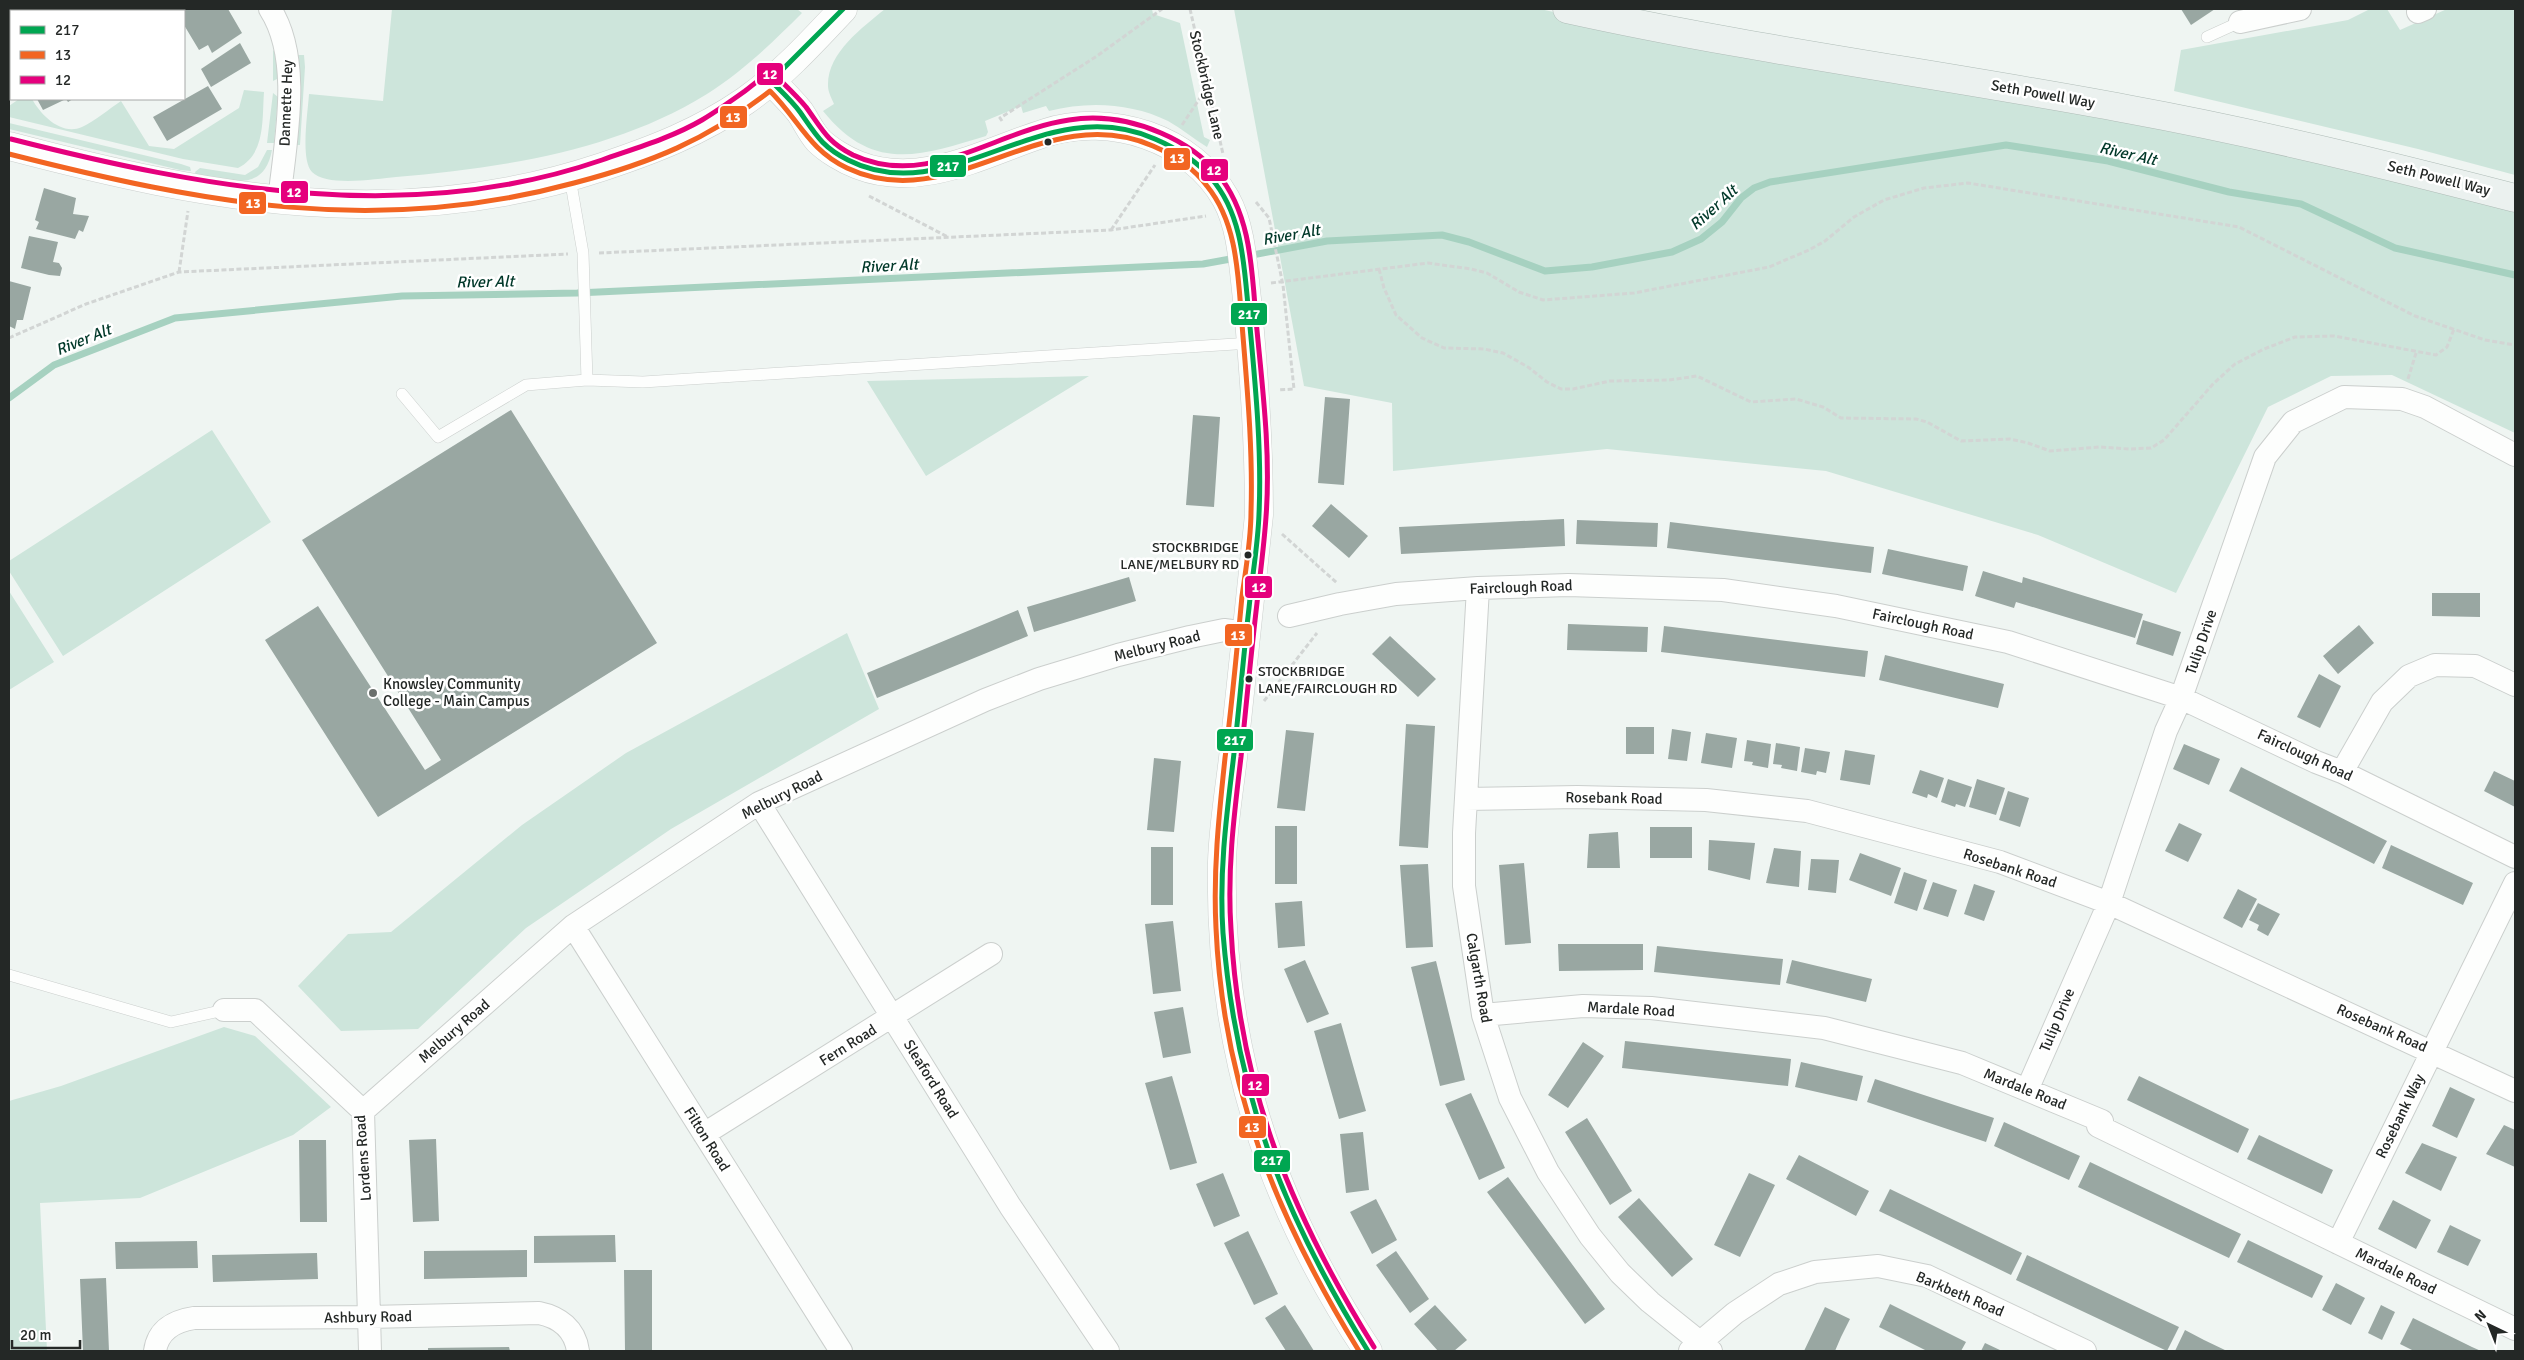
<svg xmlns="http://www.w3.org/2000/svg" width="2524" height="1360" font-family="Signika,sans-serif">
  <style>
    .green { fill: #cde5db }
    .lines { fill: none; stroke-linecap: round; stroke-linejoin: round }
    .stream { stroke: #a6d1c0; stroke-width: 7 }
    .building { fill: #99a7a2 }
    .lane-casing { stroke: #cbcfcd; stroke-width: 12 }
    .street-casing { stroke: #cbcfcd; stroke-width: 24 }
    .secondary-casing { stroke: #cbcfcd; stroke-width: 29 }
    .primary-casing { stroke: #afbcb7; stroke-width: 29 }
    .path { stroke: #d2d5d4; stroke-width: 3; stroke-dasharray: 5 2.5; stroke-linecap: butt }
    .lane { stroke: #fdfefd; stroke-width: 11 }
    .street { stroke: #fdfefd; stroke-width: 22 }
    .secondary { stroke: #fdfefd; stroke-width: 28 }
    .primary { stroke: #ebf1ef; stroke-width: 28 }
    .bus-1-casing { stroke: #fff; stroke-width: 9 }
    .bus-2-casing { stroke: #fff; stroke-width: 9 }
    .bus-3-casing { stroke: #fff; stroke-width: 9 }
    .bus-1 { stroke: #00a651; stroke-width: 5 }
    .bus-2 { stroke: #f26522; stroke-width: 5 }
    .bus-3 { stroke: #e5007d; stroke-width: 5 }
    .bus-dot { fill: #242826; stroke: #fff; stroke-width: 2 }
    .poi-dot { fill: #6b706d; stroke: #fff; stroke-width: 2 }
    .labels { text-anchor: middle; stroke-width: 5; stroke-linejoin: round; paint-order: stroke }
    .bus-label { font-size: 14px; fill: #242826; stroke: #fff; text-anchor: end }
    .street-label { font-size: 15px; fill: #242826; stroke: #fff }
    .poi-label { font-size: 15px; fill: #242826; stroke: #fff; text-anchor: start }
    .water-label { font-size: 16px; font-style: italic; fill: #013829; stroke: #fff }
    .line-badge { stroke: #fff; stroke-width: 2 }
    .badge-label { font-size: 14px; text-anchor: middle; font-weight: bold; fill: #fff }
  </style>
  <rect width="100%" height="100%" fill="#eff5f2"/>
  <path class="green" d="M392 9H797L802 13C772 43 743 71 707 94 615 151 502 168 396 177 376 179 326 187 312 172 300 160 308 111 309 94L383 101Z
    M885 9H1152L1153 14 1180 23 1204 137 1210 140 1207 147C1194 139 1182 129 1168 121 1131 103 1088 101 1049 111L1046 106 1023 113 1021 106 985 121 988 132 986 136C920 156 873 173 823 111L834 104C832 99 828 92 828 86 827 53 862 28 885 9Z
    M1234 9H1540L1690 42 2124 117 2515 208V433L2392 375 2331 376 2268 407 2176 593 2038 535 1826 471 1607 449 1393 471 1392 403 1304 386Z
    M2370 9H2387L2400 30 2447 9H2515V175L2418 149 2174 91 2181 50 2348 20Z
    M276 48 279 78 273 81V51Z
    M298 55H304L305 67 300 145H295Z
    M244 90 264 92C262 119 266 154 238 168L183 159 9 117V106L19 99H32C41 115 61 136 82 127 95 121 109 109 121 101L149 146 174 149 239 108Z
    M273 93 278 97 274 143H267Z
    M9 123 181 164 190 167 191 171 180 170 9 129Z
    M267 150H272C264 194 228 180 196 175L195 172 200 168 245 175 258 167Z
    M1089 376 926 476 867 381Z
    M212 430 271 522 63 656 9 571V561Z
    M9 591 54 662 9 690Z
    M847 633 879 709 671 829 526 928 418 1029 341 1031 298 986 348 934 391 932 522 825 626 753Z
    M224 1027 255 1036 331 1107 293 1135 140 1198 40 1203 47 1351H9V1101L61 1086Z"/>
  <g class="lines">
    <path class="stream" d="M1247 256 1327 241 1442 235 1469 242 1545 271 1592 267 1672 252 1701 239 1722 222 1741 198 1754 188 1770 182 2006 145 2108 161 2229 192 2301 204 2395 248 2515 275
      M9 398 54 365 175 318 402 296 577 293 1203 264 1236 258"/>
  </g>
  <path class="building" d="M74 9H122L124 11H76Z
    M173 9H228L242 33 212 53 208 45 199 50 184 25V11H175Z
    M2181 9H2215L2191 25Z
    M240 43 251 63 211 87 201 69Z
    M9 77 11 81V87L9 89Z
    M208 86 222 109 167 141 153 117Z
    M37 99H73L68 102 66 99 43 110Z
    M44 188 76 198 73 214 89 216 83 232 79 230 75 239 36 229 39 222 35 220Z
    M29 236 58 242 53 262 59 263 62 268 60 276 49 275 21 268Z
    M9 281 31 287 23 320H17L15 329 9 326Z
    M1325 397 1350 399 1344 485 1318 483Z
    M511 410 657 643 378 817 265 640 318 606 425 770 441 760 302 540Z
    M1193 415 1220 417 1214 507 1186 505Z
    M1331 504 1368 536 1349 558 1312 526Z
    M1564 519 1565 546 1401 554 1399 527Z
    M1577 520 1658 523 1657 547 1576 544Z
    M1670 522 1874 547 1871 573 1667 548Z
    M1888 549 1968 566 1963 591 1882 574Z
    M1983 571 2022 583 2023 577 2143 614 2135 638 2016 602 2014 608 1975 596Z
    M1129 577 1136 601 1034 632 1027 607Z
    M2432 593H2480V617L2432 616Z
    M1018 610 1028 636 877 698 867 673Z
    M2143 620 2181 632 2173 656 2136 644Z
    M1568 624 1648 627 1647 652 1567 650Z
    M2359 625 2374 643 2338 674 2323 656Z
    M1664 626 1868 651 1865 677 1661 652Z
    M1390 636 1436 679 1418 697 1372 654Z
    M1885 655 2004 684 1998 708 1879 680Z
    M2319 674 2341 686 2320 728 2297 717Z
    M1406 724 1435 726 1428 848 1399 846Z
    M1626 727H1654V754H1626Z
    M1672 729 1691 732 1687 761 1668 759Z
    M1286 730 1314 733 1305 811 1277 808Z
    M1706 733 1737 738 1732 768 1701 763Z
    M1747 740 1771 744 1768 768 1752 765 1753 762 1744 761Z
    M1776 743 1800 747 1797 771 1781 768 1782 765 1773 764Z
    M2184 744 2220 759 2209 785 2173 769Z
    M1805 748 1830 752 1826 773 1817 771 1816 775 1801 772Z
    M1845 750 1875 755 1870 785 1840 780Z
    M1154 758 1181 761 1174 832 1147 830Z
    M2241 767 2387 841 2374 864 2229 791Z
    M1920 770 1944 778 1937 798 1928 794 1927 798 1912 793Z
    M2494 771 2515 781V807L2484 791Z
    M1948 779 1972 787 1965 807 1956 804 1955 807 1941 802Z
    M1977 779 2005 788 1996 815 1969 807Z
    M2008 791 2029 798 2020 827 1999 820Z
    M2179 823 2202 834 2188 862 2165 851Z
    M1275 826H1297V884H1275Z
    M1650 827H1692V858H1650Z
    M1618 832 1620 868H1587L1589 834Z
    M1709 840 1755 843 1750 880 1708 870Z
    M2391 845 2473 883 2463 905 2382 868Z
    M1151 847H1173V905H1151Z
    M1774 848 1801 851 1799 887 1766 883Z
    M1860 853 1901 868 1891 896 1849 880Z
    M1811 859 1839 860 1836 893 1808 890Z
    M1524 863 1531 943 1505 945 1499 865Z
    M1428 864 1433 947 1406 948 1400 865Z
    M1904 872 1927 880 1917 911 1894 903Z
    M1933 882 1957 890 1948 917 1923 909Z
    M1974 884 1995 891 1984 921 1964 914Z
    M2238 889 2257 899 2242 928 2223 918Z
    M1302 901 1305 946 1278 948 1275 903Z
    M2258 903 2280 914 2268 936 2257 930 2259 925 2249 920Z
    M1173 921 1181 991 1153 994 1145 924Z
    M1558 944H1643V970L1559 971Z
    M1657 946 1783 959 1780 985 1654 972Z
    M1305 960 1329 1014 1307 1023 1284 969Z
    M1792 960 1872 979 1866 1002 1786 983Z
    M1436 961 1465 1080 1440 1086 1411 967Z
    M1183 1007 1191 1053 1163 1058 1154 1012Z
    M1341 1023 1366 1111 1339 1119 1314 1031Z
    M1625 1041 1791 1059 1788 1086 1622 1068Z
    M1583 1042 1604 1056 1568 1108 1548 1095Z
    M1801 1062 1863 1076 1857 1101 1795 1087Z
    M1172 1076 1197 1163 1170 1170 1145 1083Z
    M2139 1076 2249 1129 2238 1153 2127 1100Z
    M1875 1079 1994 1118 1986 1142 1867 1102Z
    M2450 1087 2475 1099 2457 1138 2432 1126Z
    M1471 1093 1505 1168 1479 1180 1445 1104Z
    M1587 1118 1632 1191 1610 1205 1565 1132Z
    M2004 1122 2080 1156 2069 1180 1994 1146Z
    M2504 1125 2515 1130V1167L2486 1154Z
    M1363 1132 1369 1190 1346 1193 1340 1134Z
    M2259 1135 2333 1170 2322 1194 2247 1159Z
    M436 1139 439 1221 413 1222 409 1140Z
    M299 1140H326L327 1222H300Z
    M2422 1143 2457 1157 2441 1191 2405 1173Z
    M1799 1155 1869 1191 1856 1216 1786 1179Z
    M2090 1162 2241 1234 2229 1258 2078 1187Z
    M1223 1173 1240 1216 1214 1227 1196 1184Z
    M1749 1173 1775 1185 1740 1257 1714 1245Z
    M1508 1177 1605 1309 1585 1324 1487 1192Z
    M1890 1189 2022 1253 2011 1275 1879 1211Z
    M1639 1198 1693 1259 1672 1277 1618 1217Z
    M1376 1199 1397 1240 1372 1254 1350 1212Z
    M2393 1200 2431 1220 2416 1249 2378 1229Z
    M2450 1225 2481 1240 2468 1266 2437 1252Z
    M1248 1231 1278 1294 1254 1305 1224 1243Z
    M615 1235 616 1262 534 1263V1236Z
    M2248 1240 2323 1276 2312 1298 2237 1262Z
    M197 1241 198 1268 116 1269 115 1242Z
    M527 1250V1277L424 1279V1251Z
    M1396 1251 1429 1299 1410 1313 1376 1265Z
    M317 1253 318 1279 213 1282 212 1255Z
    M2027 1255 2179 1327 2167 1351 2016 1280Z
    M624 1270H652V1351H625Z
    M106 1278 109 1351H83L80 1279Z
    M2336 1283 2365 1298 2351 1325 2322 1310Z
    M1890 1304 1966 1342 1961 1351H1927L1879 1327Z
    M1285 1305 1301 1330 1314 1351H1286L1265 1318Z
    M1435 1305 1467 1340 1454 1351H1438L1414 1324Z
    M2381 1305 2395 1312 2382 1340 2368 1333Z
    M1825 1307 1850 1319 1841 1337 1835 1351H1804Z
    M2413 1318 2472 1347 2481 1351H2414L2400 1344Z
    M2185 1330 2204 1340 2227 1351H2175Z
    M1985 1343 2002 1351H1981Z
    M509 1347 510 1351H428V1348Z"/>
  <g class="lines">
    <g class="lane-casing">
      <path id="lane" d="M2207 37 2240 22
        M570 178 583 253 587 380 643 382 1251 343
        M402 394 438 437 526 385 587 380
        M9 975 171 1022 224 1010"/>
    </g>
    <g class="street-casing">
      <path id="street" d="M35 9 37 11
        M270 9C303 60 285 143 279 201
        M2418 12 2425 9
        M2240 22 2300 9
        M1478 588 1464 833V886L1483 1015 1510 1098 1548 1172 1590 1236 1620 1273 1650 1302 1711 1351
        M1289 616 1340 604 1396 594 1478 588 1568 585 1723 590 1836 606 2008 642 2181 698 2316 762 2342 772 2515 857
        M2342 772 2382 702 2409 676 2435 665 2475 666 2515 685
        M1466 799 1577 797 1706 800 1807 811 2000 862 2109 903 2515 1091
        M759 803 1010 1206 1108 1351
        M573 926 841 1351
        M224 1010H255L363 1111 370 1351
        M1483 1015 1583 1006 1651 1008 1824 1028 1962 1063 2102 1121 2098 1126 2515 1329
        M2027 1090 2109 903 2166 731 2181 698 2265 457 2293 422 2344 397 2402 399 2425 407 2515 455
        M363 1111 573 926 759 803 985 700 1039 679 1118 655 1190 637 1224 630 1247 633
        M704 1134 991 954
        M2338 1243 2515 883
        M155 1351C158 1330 174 1321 194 1318L369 1317 539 1313C559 1317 575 1329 578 1351
        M1690 1351 1735 1313 1779 1284 1815 1272 1878 1266 1927 1276 2085 1351"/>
    </g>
    <g class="secondary-casing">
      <path id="secondary" d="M771 81C781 91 791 101 800 112 806 121 811 132 818 140 828 150 845 160 858 165 922 190 985 152 1045 133 1110 112 1192 138 1226 199 1242 228 1243 267 1247 299 1254 371 1259 442 1259 515 1250 596 1241 677 1233 758 1229 792 1223 827 1222 862 1218 1043 1268 1201 1368 1351
        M9 146C211 199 398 235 602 167 653 150 700 132 745 101 782 75 812 42 843 9"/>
    </g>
    <g class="primary-casing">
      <path id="primary" d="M1567 9C1753 50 1941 74 2127 109 2258 133 2387 165 2515 198"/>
    </g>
    <path class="path" d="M70 9 71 11
      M153 9 155 11
      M1190 9 1223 154
      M1002 121 1000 118 1097 56 1162 9
      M1182 125 1208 86
      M869 196 948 237
      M1256 202 1269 218 1283 285 1294 389 1278 390
      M1111 230 1155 165
      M599 253 1111 230 1206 216
      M1379 269 1384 288 1396 315 1422 338 1444 348 1484 349 1503 353 1528 367 1547 382 1561 389H1573L1610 381 1669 380 1697 376 1751 402 1796 399 1823 407 1841 418 1916 419 1927 422 1961 441 2010 439 2028 443 2050 451 2100 447 2129 449 2151 448 2164 440 2213 384 2235 364 2264 349 2295 337 2334 336 2436 355 2447 347 2454 329
      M179 272 188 211
      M1271 283 1428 263 1471 269 1487 273 1519 292 1543 300 1634 293 1769 267 1809 250 1825 241 1854 217 1884 200 1924 188 1968 183 2239 227 2415 316 2485 340 2515 345
      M9 338 86 304 179 272 568 254
      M2408 379 2416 353
      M1282 534 1337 583
      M1264 701 1317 633"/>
    <use href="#lane" class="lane"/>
    <use href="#street" class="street"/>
    <use href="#secondary" class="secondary"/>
    <use href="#primary" class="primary"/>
    <g class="bus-1-casing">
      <path id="bus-1" d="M771 81C781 91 792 101 800 112 816 135 822 147 848 160 950 212 1043 89 1155 139 1176 148 1196 160 1211 178 1244 216 1244 269 1249 316 1255 381 1262 449 1259 514 1258 545 1252 577 1249 608 1243 659 1239 711 1233 762 1226 819 1219 875 1223 933 1236 1095 1283 1214 1368 1351
        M771 81 843 9"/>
    </g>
    <g class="bus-2-casing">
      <path id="bus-2" d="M9 154C203 203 375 237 574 183 651 163 707 140 770 91 799 120 809 150 847 168 952 218 1044 98 1153 146 1174 155 1193 167 1207 186 1238 224 1238 277 1242 324 1247 386 1253 449 1251 512 1251 540 1246 568 1242 596 1237 650 1232 704 1225 758 1219 815 1213 870 1216 928 1223 1087 1277 1218 1359 1351"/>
    </g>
    <g class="bus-3-casing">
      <path id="bus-3" d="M11 139C204 188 408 227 602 160 636 148 671 138 702 120 717 111 731 101 745 91 753 85 762 76 771 74L776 76C786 86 797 96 806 107 822 129 827 142 853 155 928 190 997 130 1069 120 1100 115 1133 121 1161 133 1182 142 1202 155 1217 173 1251 213 1252 270 1256 320 1262 384 1271 452 1266 517 1264 546 1260 575 1257 603 1251 654 1246 706 1241 757 1234 815 1227 871 1231 929 1239 1088 1291 1213 1374 1347"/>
    </g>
    <use href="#bus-1" class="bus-1"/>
    <use href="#bus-2" class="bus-2"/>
    <use href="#bus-3" class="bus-3"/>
  </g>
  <g class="bus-dot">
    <circle cx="1048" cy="142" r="4.5"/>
    <circle cx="1248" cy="555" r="4.5"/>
    <circle cx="1249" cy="679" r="4.5"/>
  </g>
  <circle class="poi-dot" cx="373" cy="693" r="5"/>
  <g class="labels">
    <g class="bus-label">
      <text x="1239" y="552">STOCKBRIDGE<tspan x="1239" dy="17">LANE/MELBURY RD</tspan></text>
      <text x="1258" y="676" text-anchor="start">STOCKBRIDGE<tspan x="1258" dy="17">LANE/FAIRCLOUGH RD</tspan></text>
    </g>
    <g class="street-label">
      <text transform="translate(1207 85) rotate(77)" y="5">Stockbridge Lane</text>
      <text transform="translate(2043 94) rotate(10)" y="5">Seth Powell Way</text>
      <text transform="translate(286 103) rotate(-88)" y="5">Dannette Hey</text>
      <text transform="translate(2439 178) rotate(14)" y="5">Seth Powell Way</text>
      <text transform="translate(1521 587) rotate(-2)" y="5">Fairclough Road</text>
      <text transform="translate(1923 624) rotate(12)" y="5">Fairclough Road</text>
      <text transform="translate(2201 642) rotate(-71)" y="5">Tulip Drive</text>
      <text transform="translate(1157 646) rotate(-14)" y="5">Melbury Road</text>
      <text transform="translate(2305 755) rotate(25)" y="5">Fairclough Road</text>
      <text transform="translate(782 795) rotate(-27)" y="5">Melbury Road</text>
      <text transform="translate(1614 798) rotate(1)" y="5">Rosebank Road</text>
      <text transform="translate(2010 868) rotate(18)" y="5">Rosebank Road</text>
      <text transform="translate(1479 978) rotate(80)" y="5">Calgarth Road</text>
      <text transform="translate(1631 1009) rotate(3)" y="5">Mardale Road</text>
      <text transform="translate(2057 1020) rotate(-67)" y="5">Tulip Drive</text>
      <text transform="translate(2382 1028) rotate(24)" y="5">Rosebank Road</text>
      <text transform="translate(454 1031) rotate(-41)" y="5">Melbury Road</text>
      <text transform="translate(848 1045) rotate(-32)" y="5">Fern Road</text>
      <text transform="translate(931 1079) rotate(58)" y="5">Sleaford Road</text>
      <text transform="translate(2025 1089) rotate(22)" y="5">Mardale Road</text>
      <text transform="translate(2400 1116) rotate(-64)" y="5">Rosebank Way</text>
      <text transform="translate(707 1139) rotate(58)" y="5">Filton Road</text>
      <text transform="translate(363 1158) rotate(-94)" y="5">Lordens Road</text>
      <text transform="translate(2396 1271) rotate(26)" y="5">Mardale Road</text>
      <text transform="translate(1960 1294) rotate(23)" y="5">Barkbeth Road</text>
      <text transform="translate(368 1317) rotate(-1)" y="5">Ashbury Road</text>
    </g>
    <g class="poi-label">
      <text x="383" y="689">Knowsley Community<tspan x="383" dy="17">College - Main Campus</tspan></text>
    </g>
    <g class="water-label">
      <text transform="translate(2128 153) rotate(13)" y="6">River Alt</text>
      <text transform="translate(1713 207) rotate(-42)" y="6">River Alt</text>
      <text transform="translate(1291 234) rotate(-10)" y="6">River Alt</text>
      <text transform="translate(889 265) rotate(-3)" y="6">River Alt</text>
      <text transform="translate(485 281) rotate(-1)" y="6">River Alt</text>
      <text transform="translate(83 339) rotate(-22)" y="6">River Alt</text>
    </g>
  </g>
  <g class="line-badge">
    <rect x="756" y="62" width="28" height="24" rx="5" fill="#e5007d"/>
    <rect x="719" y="105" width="29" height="24" rx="5" fill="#f26522"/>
    <rect x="1163" y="147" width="28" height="24" rx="5" fill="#f26522"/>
    <rect x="929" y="154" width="38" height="24" rx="5" fill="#00a651"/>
    <rect x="1200" y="158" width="29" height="24" rx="5" fill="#e5007d"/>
    <rect x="280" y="180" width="29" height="24" rx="5" fill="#e5007d"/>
    <rect x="238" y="191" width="29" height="24" rx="5" fill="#f26522"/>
    <rect x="1230" y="302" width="38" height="24" rx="5" fill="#00a651"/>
    <rect x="1244" y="575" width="29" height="24" rx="5" fill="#e5007d"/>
    <rect x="1224" y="623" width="29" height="24" rx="5" fill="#f26522"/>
    <rect x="1216" y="728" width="38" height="24" rx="5" fill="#00a651"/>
    <rect x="1241" y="1073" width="29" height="24" rx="5" fill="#e5007d"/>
    <rect x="1238" y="1115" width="29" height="24" rx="5" fill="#f26522"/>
    <rect x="1253" y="1149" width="38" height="24" rx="5" fill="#00a651"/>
  </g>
  <g class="badge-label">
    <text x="770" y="79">12</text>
    <text x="733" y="122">13</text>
    <text x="1177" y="163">13</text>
    <text x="948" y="171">217</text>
    <text x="1214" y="175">12</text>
    <text x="294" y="197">12</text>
    <text x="253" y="208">13</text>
    <text x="1249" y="319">217</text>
    <text x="1259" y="592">12</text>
    <text x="1238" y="640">13</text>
    <text x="1235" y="745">217</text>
    <text x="1255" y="1090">12</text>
    <text x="1252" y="1132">13</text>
    <text x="1272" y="1165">217</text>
  </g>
  <rect width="2524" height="1360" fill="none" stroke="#242826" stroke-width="20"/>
  <rect x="10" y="10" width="175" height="90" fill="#ffffff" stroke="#a7a9a8"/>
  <rect x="20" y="26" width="25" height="8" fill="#00a651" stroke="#a7a9a8"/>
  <text x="55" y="35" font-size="15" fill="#242826">217</text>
  <rect x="20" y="51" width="25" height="8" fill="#f26522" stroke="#a7a9a8"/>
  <text x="55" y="60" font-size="15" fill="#242826">13</text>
  <rect x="20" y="76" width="25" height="8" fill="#e5007d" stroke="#a7a9a8"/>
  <text x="55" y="85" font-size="15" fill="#242826">12</text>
  <g transform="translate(2489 1325) rotate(317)" stroke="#ffffff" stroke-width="4" paint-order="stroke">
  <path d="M0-4L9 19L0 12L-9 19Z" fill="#242826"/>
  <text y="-8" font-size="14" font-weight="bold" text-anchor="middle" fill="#242826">N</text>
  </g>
  <path d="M12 1340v8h68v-8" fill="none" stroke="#242826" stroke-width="2.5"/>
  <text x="20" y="1340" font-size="15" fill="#242826" stroke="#ffffff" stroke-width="4" paint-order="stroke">20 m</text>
</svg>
